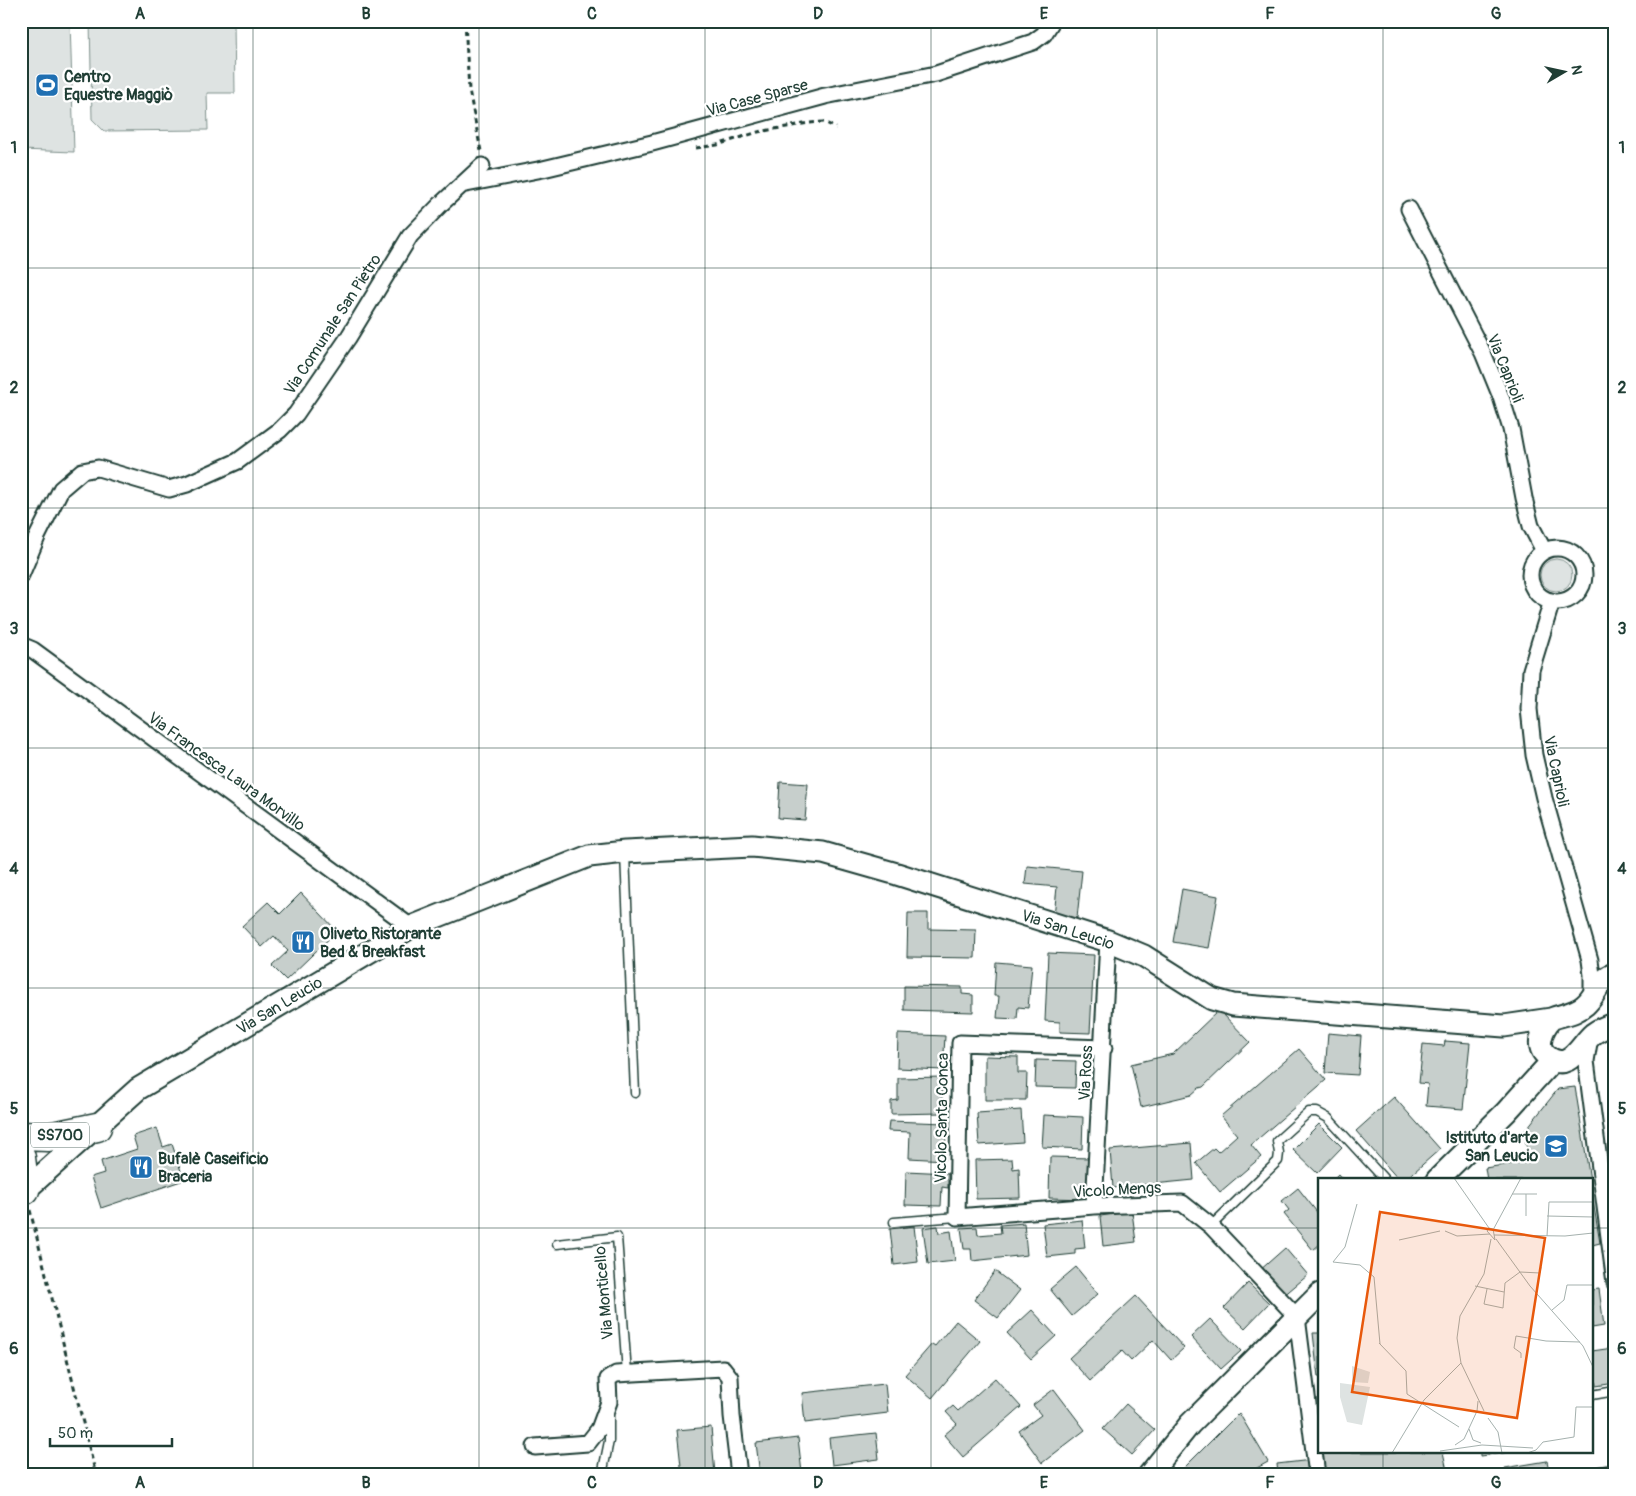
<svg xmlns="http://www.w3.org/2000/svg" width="1636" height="1496" font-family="Pangolin,sans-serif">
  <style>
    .green { fill: #dee3e2; stroke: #7e908b }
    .building { fill: #c7cfcc; stroke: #1f3d34 }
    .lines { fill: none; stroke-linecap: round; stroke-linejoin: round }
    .lane-casing { stroke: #1f3d34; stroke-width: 11 }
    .street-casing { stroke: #1f3d34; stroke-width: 19 }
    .secondary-casing { stroke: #1f3d34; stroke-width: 25 }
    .highway-casing { stroke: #1f3d34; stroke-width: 31 }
    .path { stroke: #1f3d34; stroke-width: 3; stroke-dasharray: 5 4; stroke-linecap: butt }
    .lane { stroke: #fff; stroke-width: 8 }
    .street { stroke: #fff; stroke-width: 15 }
    .secondary { stroke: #fff; stroke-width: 21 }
    .highway { stroke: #fff; stroke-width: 28 }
    .grid { fill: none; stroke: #1f3d34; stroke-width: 1; stroke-opacity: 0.55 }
    .labels { text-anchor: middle; stroke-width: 4.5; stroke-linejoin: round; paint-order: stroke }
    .shield { fill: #fff; stroke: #627771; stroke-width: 1 }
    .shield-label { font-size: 15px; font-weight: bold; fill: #1f3d34 }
    .poi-label { font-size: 16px; font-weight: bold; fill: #1f3d34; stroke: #fff; text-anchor: start }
    .street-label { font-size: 16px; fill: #1f3d34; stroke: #fff }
    .inset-road { fill: none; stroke: #a5b1ae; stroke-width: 1 }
    .view { fill: #e8590c; fill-opacity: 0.15; stroke: #e8590c; stroke-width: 2.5 }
    .inset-edge { fill: none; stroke: #1f3d34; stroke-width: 2.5 }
    .neatline { fill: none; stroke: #1f3d34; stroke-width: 2 }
    .grid-label { font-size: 16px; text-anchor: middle; font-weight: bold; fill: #1f3d34 }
  </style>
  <rect width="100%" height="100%" fill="#fff"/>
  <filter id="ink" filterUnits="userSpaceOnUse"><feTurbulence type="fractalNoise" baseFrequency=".02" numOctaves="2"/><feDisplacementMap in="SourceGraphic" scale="10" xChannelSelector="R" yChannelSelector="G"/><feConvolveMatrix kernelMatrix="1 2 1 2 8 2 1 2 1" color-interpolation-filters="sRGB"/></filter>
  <g filter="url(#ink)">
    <path class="green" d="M21 21H70L74 152 21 150Z
      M90 21H234L235 93H207L208 130 104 131 92 119Z
      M1540 575a16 16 0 1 1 32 0a16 16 0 1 1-32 0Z"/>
    <path class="building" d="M780 782 808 784 805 820 778 818Z
      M1027 866 1082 871 1077 918 1054 916 1057 887 1025 884Z
      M1182 889 1218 896 1209 948 1173 942Z
      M301 893 337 931 286 980 272 966 288 951 274 936 262 947 242 926 268 902 280 914Z
      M908 913H928V929L976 930 975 958 907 957Z
      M1048 953 1094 955 1090 1033 1060 1032V1022L1045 1021Z
      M996 962 1032 965 1028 1008 1018 1007 1017 1019 997 1018 999 996H994Z
      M904 986 962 987V994L973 995V1012L904 1010Z
      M1219 1010 1250 1042 1203 1087 1199 1088 1191 1095 1141 1107 1131 1064 1173 1054Z
      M1328 1033 1361 1036 1358 1075 1325 1073Z
      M898 1034 945 1036 943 1070 897 1068Z
      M1445 1041 1470 1043 1463 1109 1426 1106 1428 1084 1419 1083 1423 1044 1444 1046Z
      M1299 1049 1326 1080 1251 1145 1261 1157 1220 1192 1196 1163 1214 1148 1218 1152 1237 1135 1221 1116Z
      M985 1056 1018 1057V1073H1027L1026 1100H985Z
      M1036 1060 1076 1061 1075 1088 1035 1087Z
      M942 1077V1113L891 1114V1101L898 1100V1078Z
      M1575 1087 1590 1180H1487L1485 1168 1529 1161 1524 1132 1558 1089Z
      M1394 1097 1440 1149 1405 1180H1399L1356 1131Z
      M1021 1110 1023 1142 979 1145 977 1113Z
      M1044 1115 1083 1117 1082 1149 1042 1147Z
      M889 1121 946 1123 945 1160 909 1158 910 1132 888 1131Z
      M1319 1124 1342 1147 1317 1173 1293 1150Z
      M157 1128 163 1147 172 1144 184 1180 101 1208 91 1177 104 1173 101 1161 137 1149 133 1136Z
      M1191 1143 1194 1180 1113 1188 1110 1150Z
      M1050 1157 1091 1158 1090 1199 1049 1198Z
      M1012 1159 1013 1169 1019 1168 1020 1198 976 1199 975 1160Z
      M906 1171 948 1173V1188L942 1187 941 1206 905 1205Z
      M1338 1174 1343 1180H1332Z
      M1298 1188 1320 1216V1244L1313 1250 1284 1214 1289 1210 1282 1201Z
      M1592 1195 1600 1243 1592 1245Z
      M1132 1212 1136 1242 1103 1246 1100 1216Z
      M1082 1220 1085 1248 1075 1249V1254L1047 1257 1043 1224Z
      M1024 1223 1027 1255 972 1261 971 1249H964L961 1228 977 1227 978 1235 1001 1233 1000 1225Z
      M914 1226 918 1262 894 1265 890 1229Z
      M938 1226 939 1233 951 1231 955 1261 928 1264 923 1228Z
      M1285 1248 1308 1275 1282 1297 1259 1271Z
      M1076 1267 1098 1294 1072 1316 1050 1289Z
      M995 1271 1020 1290 998 1318 974 1300Z
      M1248 1283 1269 1303 1245 1328 1224 1308Z
      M1599 1289 1604 1326 1592 1328V1290Z
      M1136 1296 1184 1348 1171 1360 1153 1340 1131 1361 1122 1351 1090 1381 1069 1358Z
      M1032 1310 1056 1336 1031 1359 1007 1333Z
      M1210 1319 1241 1351 1221 1369 1191 1337Z
      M956 1321 980 1341 932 1398 905 1375 932 1344 935 1346Z
      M1313 1333H1320V1377H1318Z
      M1613 1348 1615 1383 1596 1386 1594 1370H1592V1351Z
      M995 1378 1021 1407 963 1457 944 1435 957 1424 946 1412 953 1406 958 1411Z
      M885 1384 888 1413 805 1423 802 1393Z
      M1054 1389 1085 1430 1042 1463 1019 1431 1041 1415 1033 1405Z
      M1126 1404 1155 1430 1132 1455 1103 1429Z
      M1239 1413 1268 1462 1244 1475H1177Z
      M711 1427 715 1475H682L677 1430Z
      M876 1433 879 1459 832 1465 829 1438Z
      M798 1438 802 1473 760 1475 756 1443Z
      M1320 1452H1443L1448 1475H1322Z
      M1480 1452H1510L1480 1456Z
      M1312 1460 1314 1475H1278L1277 1464Z
      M1547 1461 1550 1475H1506L1505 1468Z
      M1610 1464 1611 1475H1569V1472Z
      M1093 1469 1096 1475H1084Z"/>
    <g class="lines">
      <g class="lane-casing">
        <path id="lane" d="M625 854 635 1093
          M894 1222 957 1217
          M1211 1226 1278 1161 1279 1153 1277 1141 1309 1112H1317L1328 1118 1385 1180
          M557 1244 617 1237 627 1373
          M1592 1395 1615 1391
          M602 1475 609 1441V1414"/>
      </g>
      <g class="street-casing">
        <path id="street" d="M461 185 543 169 652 143 825 96 936 74 1033 42 1044 34 1052 21
          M1409 209 1483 353 1501 397 1511 429 1524 498 1531 526 1544 551
          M1530 575a27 27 0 1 1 54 0a27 27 0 1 1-54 0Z
          M21 575 37 537 61 489 82 471 98 468 169 489 187 484 238 461 280 430 296 414 348 338 410 236 441 204 482 166
          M1552 601 1531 670 1529 709 1534 755 1544 798 1590 960 1592 975V996
          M21 645 33 650 411 927
          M1590 1037 1586 1061 1615 1283
          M1104 1048 960 1043 957 1217 1094 1206 1182 1203 1211 1226 1297 1317 1317 1475
          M1094 1206 1108 941
          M535 1447 588 1443 599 1429 609 1402 608 1379 616 1374 723 1368 730 1377 732 1416 739 1475"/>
      </g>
      <g class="secondary-casing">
        <path id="secondary" d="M1615 974C1599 978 1596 996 1585 1005 1575 1014 1563 1014 1551 1019 1546 1025 1542 1031 1541 1039 1539 1046 1542 1052 1547 1056 1569 1074 1580 1045 1593 1034 1600 1029 1607 1026 1615 1024
          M1437 1180 1506 1112 1553 1060
          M21 1194 138 1089 411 927 589 856 625 852 752 846 823 853 897 874 1108 941 1144 956 1212 999 1233 1005 1504 1026 1551 1019
          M1149 1475 1190 1424 1320 1294"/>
      </g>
      <g class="highway-casing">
        <path id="highway" d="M21 1136 48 1137 97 1127
          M21 1158 25 1190"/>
      </g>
      <path class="path" d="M465 21 469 90 481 151
        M696 148 717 145 758 132 809 123 824 122 836 128
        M30 1210 96 1475"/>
      <use href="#lane" class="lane"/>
      <use href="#street" class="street"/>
      <use href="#secondary" class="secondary"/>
      <use href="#highway" class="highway"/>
    </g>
  </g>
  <path class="grid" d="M253 21V1475M479 21V1475M705 21V1475M931 21V1475M1157 21V1475M1383 21V1180M21 268H1615M21 508H1615M21 748H1615M21 988H1615M21 1228H1320M1592 1228H1615M1383 1452V1475"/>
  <defs>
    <g id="stadium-square" transform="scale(1.25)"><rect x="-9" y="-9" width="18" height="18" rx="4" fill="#1f6fb2" stroke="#fff"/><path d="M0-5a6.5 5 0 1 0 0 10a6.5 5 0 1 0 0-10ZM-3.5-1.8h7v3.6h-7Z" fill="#fff"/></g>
    <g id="restaurant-square" transform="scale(1.25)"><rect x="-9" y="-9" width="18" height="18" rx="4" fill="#1f6fb2" stroke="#fff"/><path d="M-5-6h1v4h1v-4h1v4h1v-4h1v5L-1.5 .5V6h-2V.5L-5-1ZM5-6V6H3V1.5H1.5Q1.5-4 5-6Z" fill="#fff"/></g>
    <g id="university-square" transform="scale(1.25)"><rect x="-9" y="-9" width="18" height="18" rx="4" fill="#1f6fb2" stroke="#fff"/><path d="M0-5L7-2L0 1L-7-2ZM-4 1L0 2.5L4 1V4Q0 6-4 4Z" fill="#fff"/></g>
  </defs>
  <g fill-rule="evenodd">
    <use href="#stadium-square" x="47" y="85"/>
    <use href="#restaurant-square" x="303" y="942"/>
    <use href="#university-square" x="1556" y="1146"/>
    <use href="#restaurant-square" x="141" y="1167"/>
  </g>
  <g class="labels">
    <rect class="shield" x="31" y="1122.5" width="58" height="25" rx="4"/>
    <g class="shield-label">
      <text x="60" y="1140">SS700</text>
    </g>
    <g class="poi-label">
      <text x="64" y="82">Centro<tspan x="64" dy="18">Equestre Maggiò</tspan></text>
      <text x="320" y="939">Oliveto Ristorante<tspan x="320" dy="18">Bed &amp; Breakfast</tspan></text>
      <text x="1538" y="1143" text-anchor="end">Istituto d'arte<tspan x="1538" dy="18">San Leucio</tspan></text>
      <text x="158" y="1164">Bufalè Caseificio<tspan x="158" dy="18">Braceria</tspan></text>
    </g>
    <g class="street-label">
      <text transform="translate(757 97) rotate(-15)" y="6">Via Case Sparse</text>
      <text transform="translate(332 324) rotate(-57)" y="6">Via Comunale San Pietro</text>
      <text transform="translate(1506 368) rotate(68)" y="6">Via Caprioli</text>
      <text transform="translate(227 771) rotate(36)" y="6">Via Francesca Laura Morvillo</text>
      <text transform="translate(1557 771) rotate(78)" y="6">Via Caprioli</text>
      <text transform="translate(1068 929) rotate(18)" y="6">Via San Leucio</text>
      <text transform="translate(279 1005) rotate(-31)" y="6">Via San Leucio</text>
      <text transform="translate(1085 1073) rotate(-87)" y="6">Via Ross</text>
      <text transform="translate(941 1118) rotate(-89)" y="6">Vicolo Santa Conca</text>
      <text transform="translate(1117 1189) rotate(-3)" y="6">Vicolo Mengs</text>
      <text transform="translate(603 1293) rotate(-95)" y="6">Via Monticello</text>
    </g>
  </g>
  <g transform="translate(1318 1178)">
    <rect width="275" height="275" fill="#fff"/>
    <path d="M34 188 52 194 50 205 34 204ZM22 205 52 209 44 247 29 244 22 219Z" fill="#dee3e2"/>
    <path class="inset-road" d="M136 0 171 50M194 16H219M208 16V38M39 26 27 69 15 84 42 87 56 99 62 166M229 38 275 39M171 50 175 51 177 62 169 53ZM175 52 203 0M127 53 139 58 172 56M176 57 247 58 275 55M229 58 231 24H275M178 61 212 108 265 168 275 189M81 62 122 53M157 108 186 114M169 111 166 126 185 130 187 105 202 94 222 95 223 89M234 132 246 122 249 107H275M61 165 88 193 89 216 141 249M203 180V175L196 170 198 158 228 163 262 164M166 233 143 185 139 160 142 138 166 96 173 61M170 240 180 254 184 275M151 251 155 262 163 265M137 267 146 261 159 233 160 223M122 273 164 267 215 270M74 275 106 222 143 185M209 275 218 272 225 264 256 259 258 229H275"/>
    <path class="view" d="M62 34 227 60 199 240 34 214Z"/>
    <rect width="275" height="275" class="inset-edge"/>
  </g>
  <rect width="1636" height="1496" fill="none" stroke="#fff" stroke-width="55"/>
  <g transform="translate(1564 72) rotate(81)" stroke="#ffffff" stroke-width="4" paint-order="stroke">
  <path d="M0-4L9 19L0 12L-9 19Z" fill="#1f3d34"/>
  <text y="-8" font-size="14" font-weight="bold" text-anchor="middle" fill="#1f3d34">N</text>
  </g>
  <path d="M50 1438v8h122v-8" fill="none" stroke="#1f3d34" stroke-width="2.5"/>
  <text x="58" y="1438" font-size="15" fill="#1f3d34" stroke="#ffffff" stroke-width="4" paint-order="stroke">50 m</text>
  <rect x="28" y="28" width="1580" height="1440" class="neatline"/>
  <g class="grid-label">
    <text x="140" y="19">A</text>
    <text x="366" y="19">B</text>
    <text x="592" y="19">C</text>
    <text x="818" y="19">D</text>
    <text x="1044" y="19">E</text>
    <text x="1270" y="19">F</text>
    <text x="1496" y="19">G</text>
    <text x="14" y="153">1</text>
    <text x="1622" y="153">1</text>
    <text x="14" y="393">2</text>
    <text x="1622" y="393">2</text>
    <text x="14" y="634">3</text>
    <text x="1622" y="634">3</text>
    <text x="14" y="874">4</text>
    <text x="1622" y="874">4</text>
    <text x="14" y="1114">5</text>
    <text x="1622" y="1114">5</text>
    <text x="14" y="1354">6</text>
    <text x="1622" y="1354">6</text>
    <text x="140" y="1488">A</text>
    <text x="366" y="1488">B</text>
    <text x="592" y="1488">C</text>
    <text x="818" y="1488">D</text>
    <text x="1044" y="1488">E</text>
    <text x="1270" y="1488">F</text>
    <text x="1496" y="1488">G</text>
  </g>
</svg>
